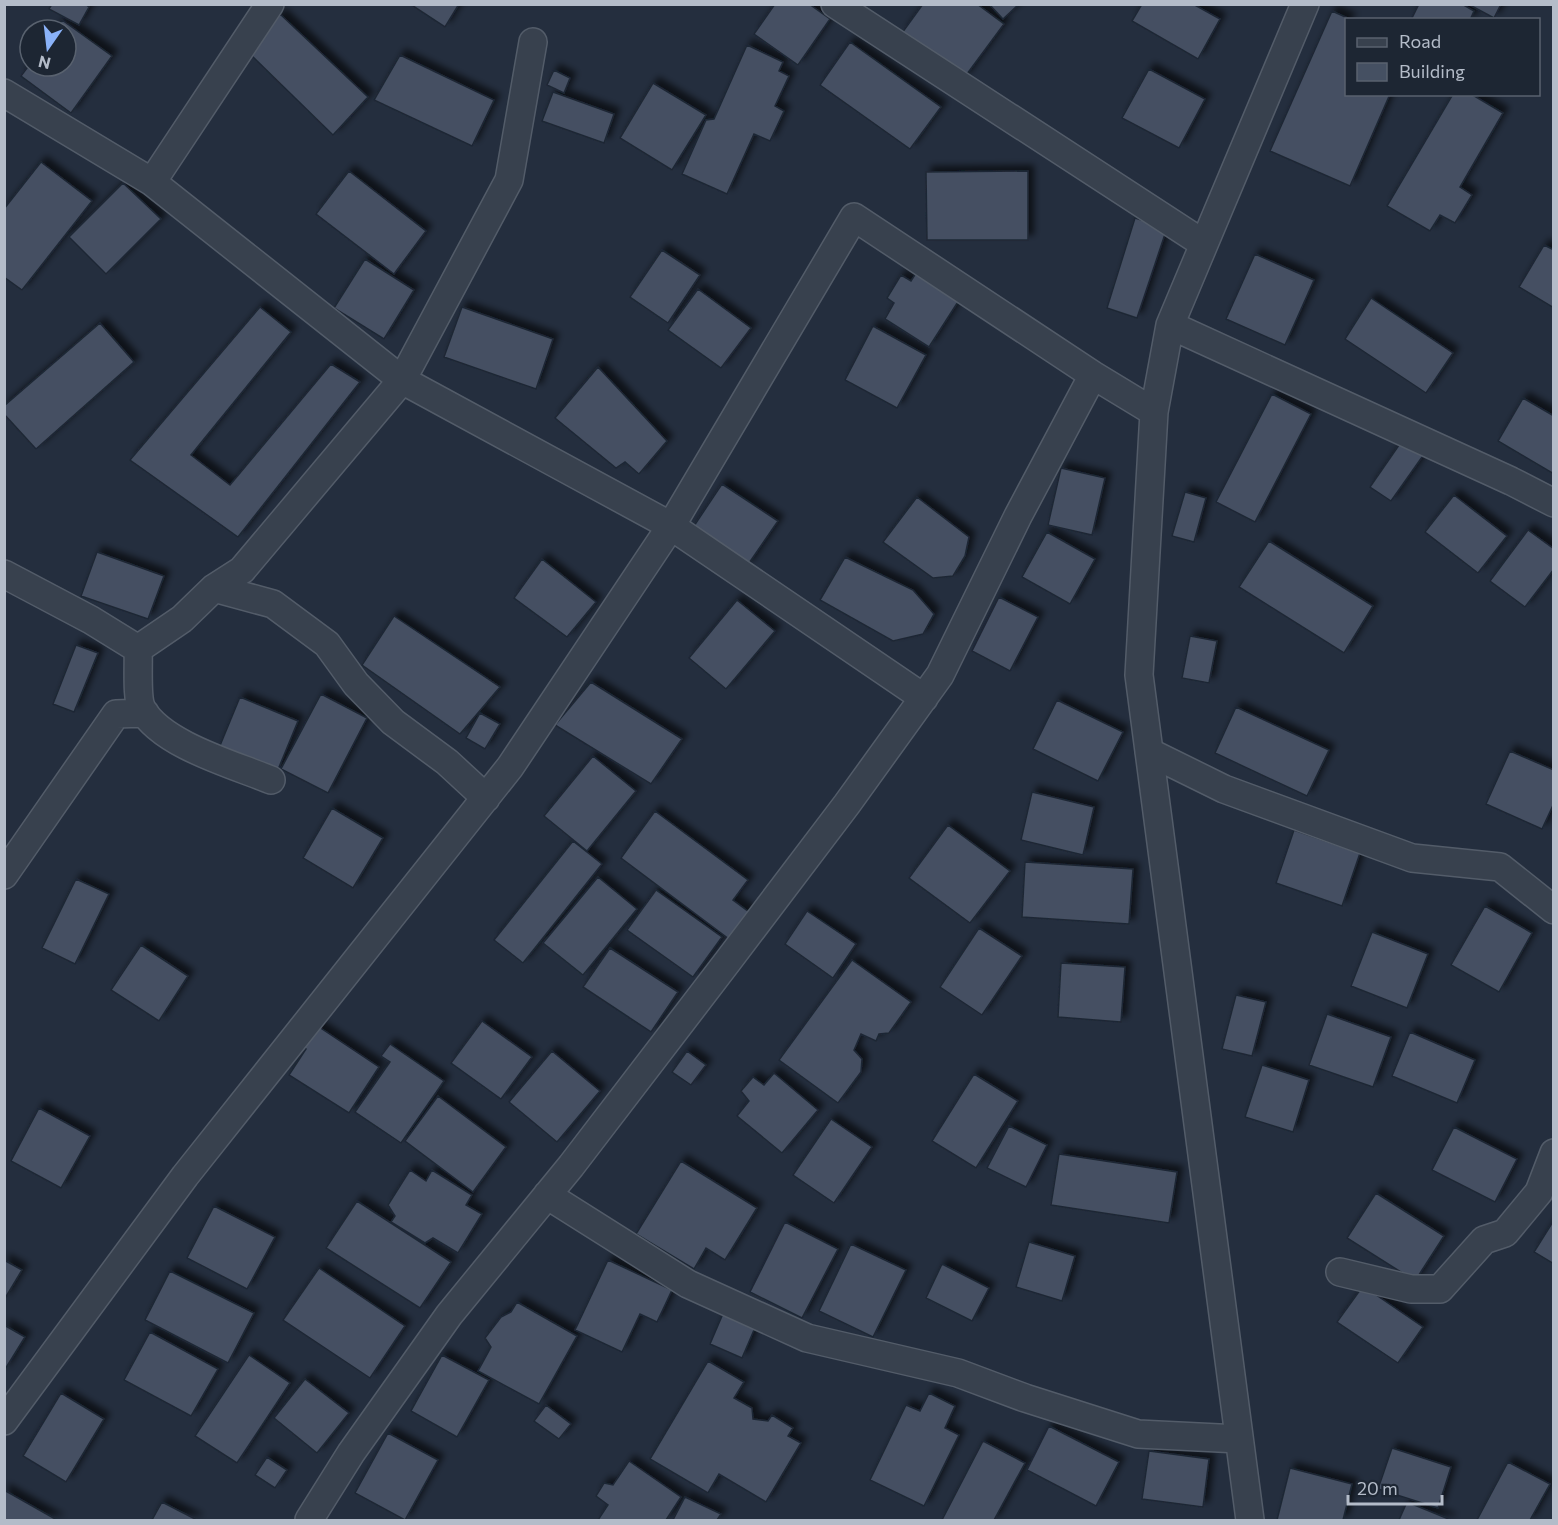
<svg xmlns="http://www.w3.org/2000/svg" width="1558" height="1525" font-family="Commissioner,sans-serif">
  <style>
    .building { fill: #455062; stroke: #1f2835; stroke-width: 1.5; filter: url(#shadow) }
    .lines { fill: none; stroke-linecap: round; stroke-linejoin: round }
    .minor-casing { stroke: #535c69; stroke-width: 30 }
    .minor { stroke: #38414e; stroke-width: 27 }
  </style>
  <defs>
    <filter id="shadow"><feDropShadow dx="5.5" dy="-5.5" stdDeviation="3" flood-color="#0009"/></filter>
  </defs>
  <rect width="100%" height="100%" fill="#242e3e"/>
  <path class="building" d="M52 4H85L89 7 79 25 49 9Z
    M410 4H459L445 27Z
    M775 4H809L830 19 798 65 754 34Z
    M923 4H977L1004 24 964 78 902 33Z
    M989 4H1019L1003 19Z
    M1142 4H1193L1220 19 1198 59 1132 21Z
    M1419 4H1462L1474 11 1470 20H1411Z
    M1468 4H1501L1494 18Z
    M1332 11 1352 20H1346V94H1390L1350 186 1270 151Z
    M280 14 368 97 333 135 250 54Z
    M62 20 112 56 71 113 21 76 30 64 66 66V30H55Z
    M850 42 941 107 910 149 820 85Z
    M747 45 783 62 779 71 789 76 775 106 784 111 770 141 754 134 727 194 682 174 706 120 714 119Z
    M400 55 494 100 472 146 374 100Z
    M1149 69 1205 99 1179 148 1122 118Z
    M554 70 570 78 564 93 547 85Z
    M653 83 706 115 672 170 620 138Z
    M553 92 614 114 604 143 542 121Z
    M1453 94H1471L1503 113 1460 187 1472 195 1455 223 1440 215 1430 231 1387 206Z
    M41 162 92 201 22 290 4 277V209Z
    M349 171 426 231 394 274 316 214Z
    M1028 171V240H927L926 172Z
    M123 183 161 219 106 274 69 237Z
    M1135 218 1167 228 1137 318 1107 308Z
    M1544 245 1554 250V308L1519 287Z
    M662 250 700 275 668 323 630 297Z
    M1255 254 1314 280 1285 345 1226 319Z
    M365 259 414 290 384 339 334 308Z
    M920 267 963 294 929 347 885 319 894 303 887 298 901 275 911 281Z
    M698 289 751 328 721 368 668 330Z
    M1371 298 1453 353 1426 393 1345 339Z
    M260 307 291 332 191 455 230 485 331 364 360 382 238 537 130 460Z
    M462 307 553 339 536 389 444 357Z
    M100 323 134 362 36 449 4 414V406Z
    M873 326 926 355 897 408 845 380Z
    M598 367 667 441 639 474 625 462 616 468 555 418Z
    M1272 394 1311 414 1255 522 1216 502Z
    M1523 398 1554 416V474L1498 441Z
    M1406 435 1427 450 1391 501 1370 487Z
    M1061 468 1105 478 1092 535 1048 525Z
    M722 484 778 521 747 566 692 529Z
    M1185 492 1206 498 1194 542 1172 536Z
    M1454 495 1507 536 1478 573 1425 532Z
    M917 497 969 537 965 556 953 576 933 578 883 542Z
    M1528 530 1554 549V569L1525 607 1490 581Z
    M1047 532 1095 559 1070 604 1022 577Z
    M1269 541 1373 606 1344 653 1239 587Z
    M97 552 164 576 148 619 81 596Z
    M845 557 913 590 934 614 923 634 893 641 820 600Z
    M542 559 596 602 567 637 514 598Z
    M999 597 1038 617 1010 671 972 651Z
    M737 600 775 631 726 689 689 658Z
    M394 616 500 687 460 734 362 665Z
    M1190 636 1217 641 1209 683 1182 678Z
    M76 645 98 653 74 712 53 704Z
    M591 682 682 739 651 784 555 725Z
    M321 694 367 718 328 793 281 769Z
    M240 697 298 721 277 772 219 748Z
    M1057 700 1123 732 1098 781 1033 749Z
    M1236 707 1329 750 1307 796 1215 753Z
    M480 713 500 724 485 749 466 738Z
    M1510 751 1554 770V803L1542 829 1486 804Z
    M593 756 636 791 587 851 544 816Z
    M1032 792 1094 807 1083 855 1021 840Z
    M332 808 383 838 353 888 303 858Z
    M655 811 748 880 733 900 749 912 729 939 621 858Z
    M948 825 1010 871 970 923 909 878Z
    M1294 830 1360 853 1342 906 1276 883Z
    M573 841 602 864 523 963 494 940Z
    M1025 862 1133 869 1129 924 1022 917Z
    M598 877 637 909 583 975 543 943Z
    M76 879 109 894 75 964 42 948Z
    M656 890 722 937 693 977 627 930Z
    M1485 906 1532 933 1499 992 1451 965Z
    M807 911 856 944 833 978 785 944Z
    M979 928 1022 956 982 1015 940 987Z
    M1372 932 1428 954 1407 1008 1351 986Z
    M141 945 188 976 159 1021 111 990Z
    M610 948 678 992 651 1032 583 987Z
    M852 960 911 1002 889 1033 879 1034 876 1041 861 1034 854 1050 862 1059 861 1072 838 1103 779 1060Z
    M1061 963 1125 967 1121 1022 1058 1017Z
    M1236 995 1266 1002 1252 1056 1222 1049Z
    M1327 1014 1391 1037 1373 1087 1309 1065Z
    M310 1021 379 1067 349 1113 289 1075 306 1049 296 1043Z
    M482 1021 532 1057 501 1099 451 1063Z
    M1410 1032 1475 1060 1457 1103 1392 1076Z
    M390 1044 444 1081 401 1143 355 1112 390 1062 381 1056Z
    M552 1051 600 1091 557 1142 509 1102Z
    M687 1051 706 1065 691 1085 672 1072Z
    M1262 1065 1309 1080 1293 1132 1245 1117Z
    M774 1073 818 1110 782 1153 737 1116 749 1101 741 1091 753 1077 764 1085Z
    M974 1074 1018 1101 976 1168 932 1141Z
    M438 1096 506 1147 473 1192 405 1141Z
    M39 1108 90 1136 61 1188 11 1161Z
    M831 1119 872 1147 834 1203 793 1175Z
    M1009 1126 1047 1145 1026 1187 987 1168Z
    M1454 1127 1517 1159 1495 1202 1432 1170Z
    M1059 1154 1177 1172 1169 1223 1051 1205Z
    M681 1161 757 1208 725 1260 706 1248 694 1269 636 1234Z
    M410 1170 426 1181 432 1170 472 1195 466 1205 482 1214 458 1253 433 1238 425 1243 391 1222 395 1216 388 1205Z
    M1376 1193 1444 1236 1415 1281 1347 1238Z
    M357 1201 451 1262 420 1308 326 1248Z
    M214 1206 275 1237 247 1289 187 1258Z
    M1554 1220V1264L1534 1252Z
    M785 1222 838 1249 802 1318 750 1292Z
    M1029 1242 1075 1256 1062 1301 1016 1287Z
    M851 1244 906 1270 873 1337 819 1311Z
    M4 1260 22 1270 4 1300Z
    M608 1260 672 1290 657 1322 640 1314 622 1352 575 1330Z
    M942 1264 989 1288 972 1321 926 1298Z
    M319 1268 405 1326 370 1378 283 1320Z
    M170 1271 254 1313 228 1363 145 1320Z
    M1363 1286 1423 1327 1398 1363 1337 1322Z
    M517 1302 577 1336 539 1404 478 1371 491 1347 485 1338 501 1317 511 1312Z
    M725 1309 757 1323 742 1358 710 1344Z
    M4 1325 25 1337 4 1371Z
    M150 1332 218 1369 191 1416 124 1380Z
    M249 1355 290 1383 237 1463 195 1436Z
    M442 1355 489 1380 457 1437 411 1411Z
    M708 1361 744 1382 734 1398 752 1408 753 1419 768 1421 772 1415 793 1428 788 1436 801 1443 766 1502 719 1474 708 1493 650 1459Z
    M305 1379 349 1413 317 1453 274 1418Z
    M61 1393 104 1419 66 1482 23 1456Z
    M929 1393 955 1406 945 1428 959 1435 924 1506 870 1480 906 1405 920 1411Z
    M546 1405 571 1424 559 1439 534 1421Z
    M1049 1426 1119 1462 1096 1506 1027 1470Z
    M388 1433 438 1460 405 1520 355 1493Z
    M983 1441 1025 1463 994 1520H942Z
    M1392 1448 1451 1467 1438 1508 1378 1489Z
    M1149 1451 1209 1459 1203 1507 1142 1499Z
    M267 1457 287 1470 275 1488 255 1475Z
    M629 1461 681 1497 666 1520H598L608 1505 596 1496 604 1483 613 1485Z
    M1508 1462 1550 1484 1530 1520H1477Z
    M1290 1468 1352 1484 1343 1520H1277Z
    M4 1490 57 1520H4Z
    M685 1497 721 1514 717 1520H673Z
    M162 1502 197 1520H152Z
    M1407 1502 1451 1520H1399Z"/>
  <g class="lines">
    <g class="minor-casing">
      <path id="minor" d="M835 4 1204 244
        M4 93 152 182 402 380 671 526 854 217 1093 375 1154 412
        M152 182 270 4
        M1170 325 1511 481 1554 503
        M4 574 91 620 138 649 182 619 214 588 242 570 402 380 509 180 533 42
        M214 588 273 604 327 644 356 684 393 722 447 762 486 798
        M138 649C139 663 136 698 142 709 162 745 235 765 271 780
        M1149 752 1224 789 1412 858 1500 867 1554 910
        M4 875 116 714 145 713
        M547 1195 688 1284 807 1338 958 1373 1025 1398 1138 1434 1239 1439
        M1340 1272 1411 1289H1440L1484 1240 1505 1233 1539 1192 1554 1153
        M4 1421 185 1176 510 767 671 526 924 698
        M309 1520 351 1453 449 1315 571 1166 728 961 847 804 940 675 1018 516 1093 375
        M1250 1520 1139 675 1154 412 1170 325 1305 4"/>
    </g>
    <use href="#minor" class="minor"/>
  </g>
  <rect width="1558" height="1525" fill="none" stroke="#b4bcc9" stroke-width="12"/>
  <rect x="1345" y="18" width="195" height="78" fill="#1d2633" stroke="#59626f" stroke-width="1.5"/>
  <rect x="1357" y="38" width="30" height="9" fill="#38414e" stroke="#59626f" stroke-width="1.5"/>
  <text x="1399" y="48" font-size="18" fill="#b4bcc9">Road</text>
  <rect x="1357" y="63" width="30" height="18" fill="#455062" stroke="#59626f" stroke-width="1.5"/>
  <text x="1399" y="78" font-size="18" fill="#b4bcc9">Building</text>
  <g transform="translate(48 48) rotate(194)"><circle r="28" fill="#1d2633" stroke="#59626f" stroke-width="1.5"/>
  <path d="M0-4.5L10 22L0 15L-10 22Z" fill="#8ab2f8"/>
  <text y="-9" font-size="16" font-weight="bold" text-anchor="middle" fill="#b4bcc9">N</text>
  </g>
  <path d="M1348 1495v9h94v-9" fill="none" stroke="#b4bcc9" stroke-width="3"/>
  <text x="1357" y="1495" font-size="18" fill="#b4bcc9" stroke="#1d2633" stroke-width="4.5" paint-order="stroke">20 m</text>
</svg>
